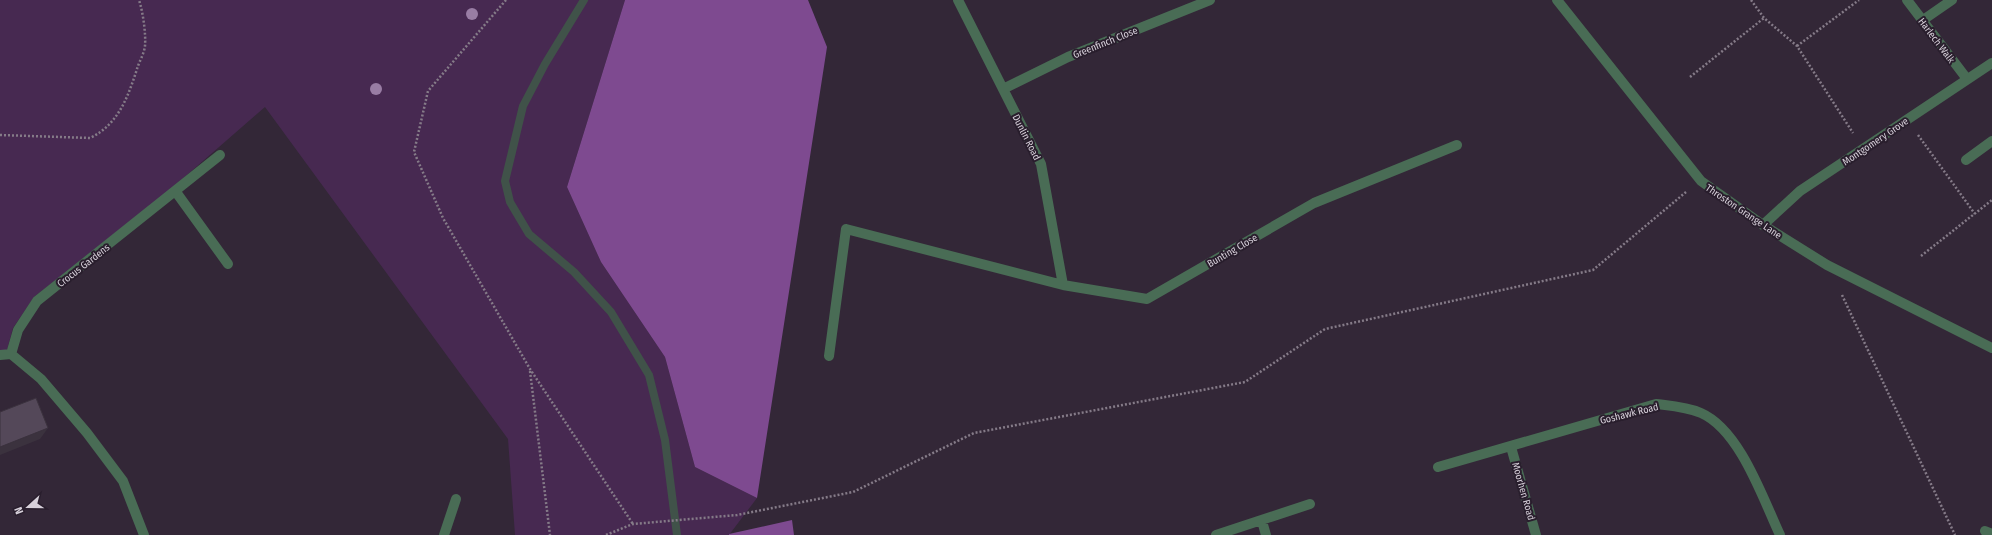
<svg xmlns="http://www.w3.org/2000/svg" width="1992" height="535" font-family="'Fira Sans Condensed',sans-serif">
  <style>
    .green { fill: #472951 }
    .forest { fill: #7e4a90 }
    .lines { fill: none; stroke-linecap: round; stroke-linejoin: round }
    .stream { stroke: #405249; stroke-width: 8 }
    .path { stroke: #857b88; stroke-width: 2.5; stroke-dasharray: 2 2; stroke-linecap: butt }
    .minor { stroke: #496c55; stroke-width: 10 }
    .tree { fill: #997da4 }
    .shaded-wall { fill: #3b323e }
    .building { fill: #544859; stroke: #3b323e }
    .labels { text-anchor: middle; stroke-width: 4; stroke-linejoin: round; paint-order: stroke }
    .street-label { font-size: 10px; fill: #d7d0da; stroke: #291e2d }
  </style>
  <rect width="100%" height="100%" fill="#332737"/>
  <path class="green" d="M0 0H625L567 187 601 262 665 357 695 467 757 498 729 535H515L508 439 265 107 172 188 34 297 13 328 7 350 0 351Z"/>
  <path class="forest" d="M625 0H808L827 47 757 498 695 467 665 357 601 262 567 187Z
    M792 520 794 535H729V534Z"/>
  <g class="lines">
    <path class="stream" d="M584 0 545 64 523 106 505 181 510 202 529 234 574 272 611 312 649 375 665 440 677 535"/>
    <path class="path" d="M506 0 428 91 414 152 443 218 530 369 633 524
      M1751 0 1764 18 1797 46 1853 133
      M1797 46 1859 0
      M1690 77 1764 18
      M0 135 90 138C118 125 128 97 137 69 139 62 144 54 145 46 146 34 143 12 139 0
      M1918 135 1975 214
      M1921 256 1992 200
      M1842 295 1955 535
      M530 371 550 535
      M606 535 633 524 737 515 853 492 974 433 1245 382 1325 329 1593 270 1686 192"/>
    <path class="minor" d="M958 0 1041 164 1063 285
      M1557 0 1701 181 1763 225 1827 265 1992 348
      M1907 0 1967 79
      M1923 20 1952 0
      M1003 89 1068 57 1210 0
      M1966 160 1992 141
      M176 192 228 264
      M1763 225 1800 191 1992 63
      M11 354 18 330 37 301 220 155
      M0 355 11 354 41 379 87 433 123 481 144 535
      M829 356 846 229 1063 285 1147 299 1314 203 1457 145
      M1511 447 1536 535
      M1438 467 1656 404C1672 406 1687 407 1701 413 1740 430 1763 499 1780 535
      M1262 521 1266 535
      M1985 531 1992 534
      M444 535 456 499
      M1216 535 1310 504"/>
  </g>
  <g class="tree">
    <circle cx="472" cy="14" r="6"/>
    <circle cx="376" cy="89" r="6"/>
  </g>
  <path class="shaded-wall" d="M48 428 40 439 0 455V447Z"/>
  <path class="building" d="M36 398 48 428 0 447V412Z"/>
  <g class="labels">
    <g class="street-label">
      <text transform="translate(1937 40) rotate(53)" y="4">Harlech Walk</text>
      <text transform="translate(1105 42) rotate(-22)" y="4">Greenfinch Close</text>
      <text transform="translate(1027 137) rotate(63)" y="4">Dunlin Road</text>
      <text transform="translate(1875 141) rotate(-34)" y="4">Montgomery Grove</text>
      <text transform="translate(1744 211) rotate(34)" y="4">Throston Grange Lane</text>
      <text transform="translate(1232 250) rotate(-30)" y="4">Bunting Close</text>
      <text transform="translate(83 265) rotate(-38)" y="4">Crocus Gardens</text>
      <text transform="translate(1629 413) rotate(-14)" y="4">Goshawk Road</text>
      <text transform="translate(1524 491) rotate(74)" y="4">Moorhen Road</text>
    </g>
  </g>
  <g transform="translate(28 507) rotate(249)" stroke="#291e2d" stroke-width="3" paint-order="stroke">
  <path d="M0-3L7 15L0 10L-7 15Z" fill="#d7d0da"/>
  <text y="-6" font-size="11" font-weight="bold" text-anchor="middle" fill="#d7d0da">N</text>
  </g>
</svg>
